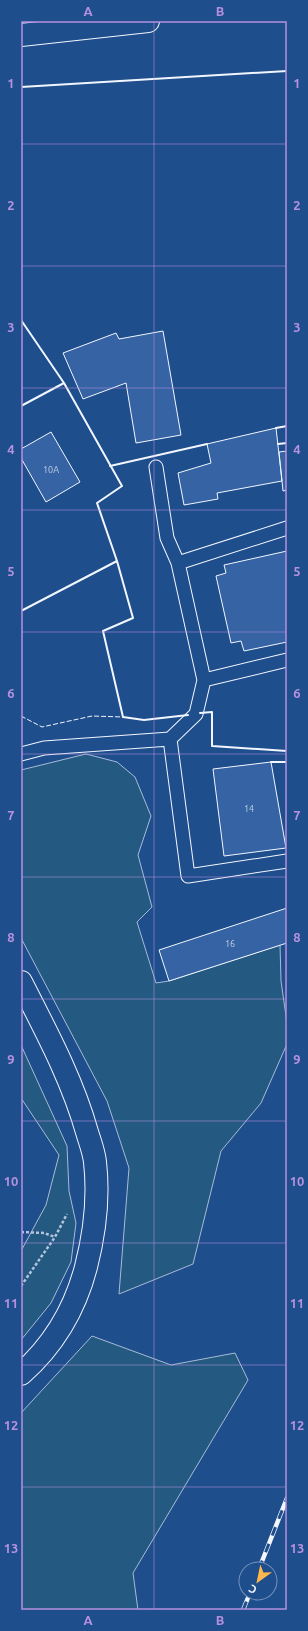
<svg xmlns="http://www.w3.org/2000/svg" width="308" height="1631" font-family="Ubuntu,sans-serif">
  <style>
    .green { fill: #245a82; stroke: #a8bbd7 }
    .building { fill: #3563a3; stroke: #f2f6ff }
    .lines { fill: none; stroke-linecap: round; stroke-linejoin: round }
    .service-casing { stroke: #f2f6ff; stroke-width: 15 }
    .minor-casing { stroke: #f2f6ff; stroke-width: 24 }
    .tertiary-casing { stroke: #f2f6ff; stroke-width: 24 }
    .path { stroke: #b3c4dc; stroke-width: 2.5; stroke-dasharray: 3 2; stroke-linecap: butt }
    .service { stroke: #1f4e8c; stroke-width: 13 }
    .minor { stroke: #1f4e8c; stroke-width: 22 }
    .tertiary { stroke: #1f4e8c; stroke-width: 22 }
    .rail-casing { stroke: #f2f6ff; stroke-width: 4.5 }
    .rail { stroke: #1f4e8c; stroke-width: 3; stroke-dasharray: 9; stroke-linecap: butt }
    .fence { stroke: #f2f6ff; stroke-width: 1; stroke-dasharray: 5 2; stroke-linecap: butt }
    .wall { stroke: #f2f6ff; stroke-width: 2 }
    .grid { fill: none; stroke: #b691df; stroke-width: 1; stroke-opacity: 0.55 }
    .labels { text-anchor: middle; stroke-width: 3; stroke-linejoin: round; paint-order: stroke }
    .number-label { font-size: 9px; fill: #c3d1e8 }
    .neatline { fill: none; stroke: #b691df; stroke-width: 1.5 }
    .grid-label { font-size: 13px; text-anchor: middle; font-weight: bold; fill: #b691df }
  </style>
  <rect width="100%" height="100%" fill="#1f4e8c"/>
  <path class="green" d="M86 754 117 762 135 777 151 816 138 855 152 907 137 922 156 983 169 981 280 945 281 981 287 1023V1044L261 1103 221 1151 193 1264 119 1294 129 1168 107 1101 21 938V770Z
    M21 1045 67 1146 69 1191 76 1223 71 1262 51 1303 21 1340V1251L46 1205 59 1155 21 1098Z
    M92 1336 171 1365 235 1353 248 1380 133 1573 138 1610H21V1413Z"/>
  <path class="building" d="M163 331 181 435 136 443 126 383 83 399 63 353 116 333 119 339Z
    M276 428 282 481 217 493 218 499 184 505 178 473 211 463 207 444Z
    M51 432 80 482 46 502 21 458V449Z
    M287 451V490L283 491 279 452Z
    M287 551V642L244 651 241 641 231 643 216 576 226 573 224 565Z
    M271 762 286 848 224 856 213 769Z
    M287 908V943L169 981 159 950Z"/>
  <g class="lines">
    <g class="service-casing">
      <path id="service" d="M156 467 167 538 178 563 204 680 196 714 170 739
        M178 563 287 528
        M204 680 287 660
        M21 754 44 748 170 739 188 876 287 861"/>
    </g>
    <g class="minor-casing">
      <path id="minor" d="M21 982C46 1031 72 1079 87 1132 90 1142 94 1152 95 1162 99 1197 95 1232 86 1267 75 1309 54 1345 21 1374"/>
    </g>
    <g class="tertiary-casing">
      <path id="tertiary" d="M21 35 148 21"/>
    </g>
    <path class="path" d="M21 1232 44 1233 55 1237
      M21 1286 55 1237 67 1214"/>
    <use href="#service" class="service"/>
    <use href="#minor" class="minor"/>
    <use href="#tertiary" class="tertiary"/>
    <g class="rail-casing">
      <path id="rail" d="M259 1569 287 1498
        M243 1610 250 1593"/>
    </g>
    <use href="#rail" class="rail"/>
    <path class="fence" d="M21 716 42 727 92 716 123 717"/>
    <path class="wall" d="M21 87 287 71
      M21 320 64 383 122 486 97 503 117 561 133 618 103 631 123 717 144 720 188 715
      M21 406 64 383
      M276 428 287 426
      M278 444 287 443
      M110 466 207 444
      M21 611 117 561
      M200 713 212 712V746L287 751
      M271 762H287"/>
  </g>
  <path class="grid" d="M154 21V1610M21 144H287M21 266H287M21 388H287M21 510H287M21 632H287M21 754H287M21 877H287M21 999H287M21 1121H287M21 1243H287M21 1365H287M21 1487H287"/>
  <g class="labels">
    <g class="number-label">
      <text x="51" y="473">10А</text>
      <text x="249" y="812">14</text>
      <text x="230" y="947">16</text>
    </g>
  </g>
  <rect width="308" height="1631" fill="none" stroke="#1f4e8c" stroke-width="44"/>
  <g transform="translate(258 1581) rotate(213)"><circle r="19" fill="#1f4e8c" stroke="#7391ba"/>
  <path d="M0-3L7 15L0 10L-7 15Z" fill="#ffb74d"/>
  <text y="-6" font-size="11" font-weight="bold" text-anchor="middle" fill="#f2f6ff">С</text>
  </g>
  <rect x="22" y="22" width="264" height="1587" class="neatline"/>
  <g class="grid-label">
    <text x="88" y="16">A</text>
    <text x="220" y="16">B</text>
    <text x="11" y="88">1</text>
    <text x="297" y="88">1</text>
    <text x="11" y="210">2</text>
    <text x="297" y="210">2</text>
    <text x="11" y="332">3</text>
    <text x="297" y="332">3</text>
    <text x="11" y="454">4</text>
    <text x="297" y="454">4</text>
    <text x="11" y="576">5</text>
    <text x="297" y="576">5</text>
    <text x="11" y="698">6</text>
    <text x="297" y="698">6</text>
    <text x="11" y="820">7</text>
    <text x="297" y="820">7</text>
    <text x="11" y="942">8</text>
    <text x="297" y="942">8</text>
    <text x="11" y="1064">9</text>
    <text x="297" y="1064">9</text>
    <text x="11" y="1186">10</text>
    <text x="297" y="1186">10</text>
    <text x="11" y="1308">11</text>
    <text x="297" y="1308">11</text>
    <text x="11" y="1430">12</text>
    <text x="297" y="1430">12</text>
    <text x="11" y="1553">13</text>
    <text x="297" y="1553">13</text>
    <text x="88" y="1625">A</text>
    <text x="220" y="1625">B</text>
  </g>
</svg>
